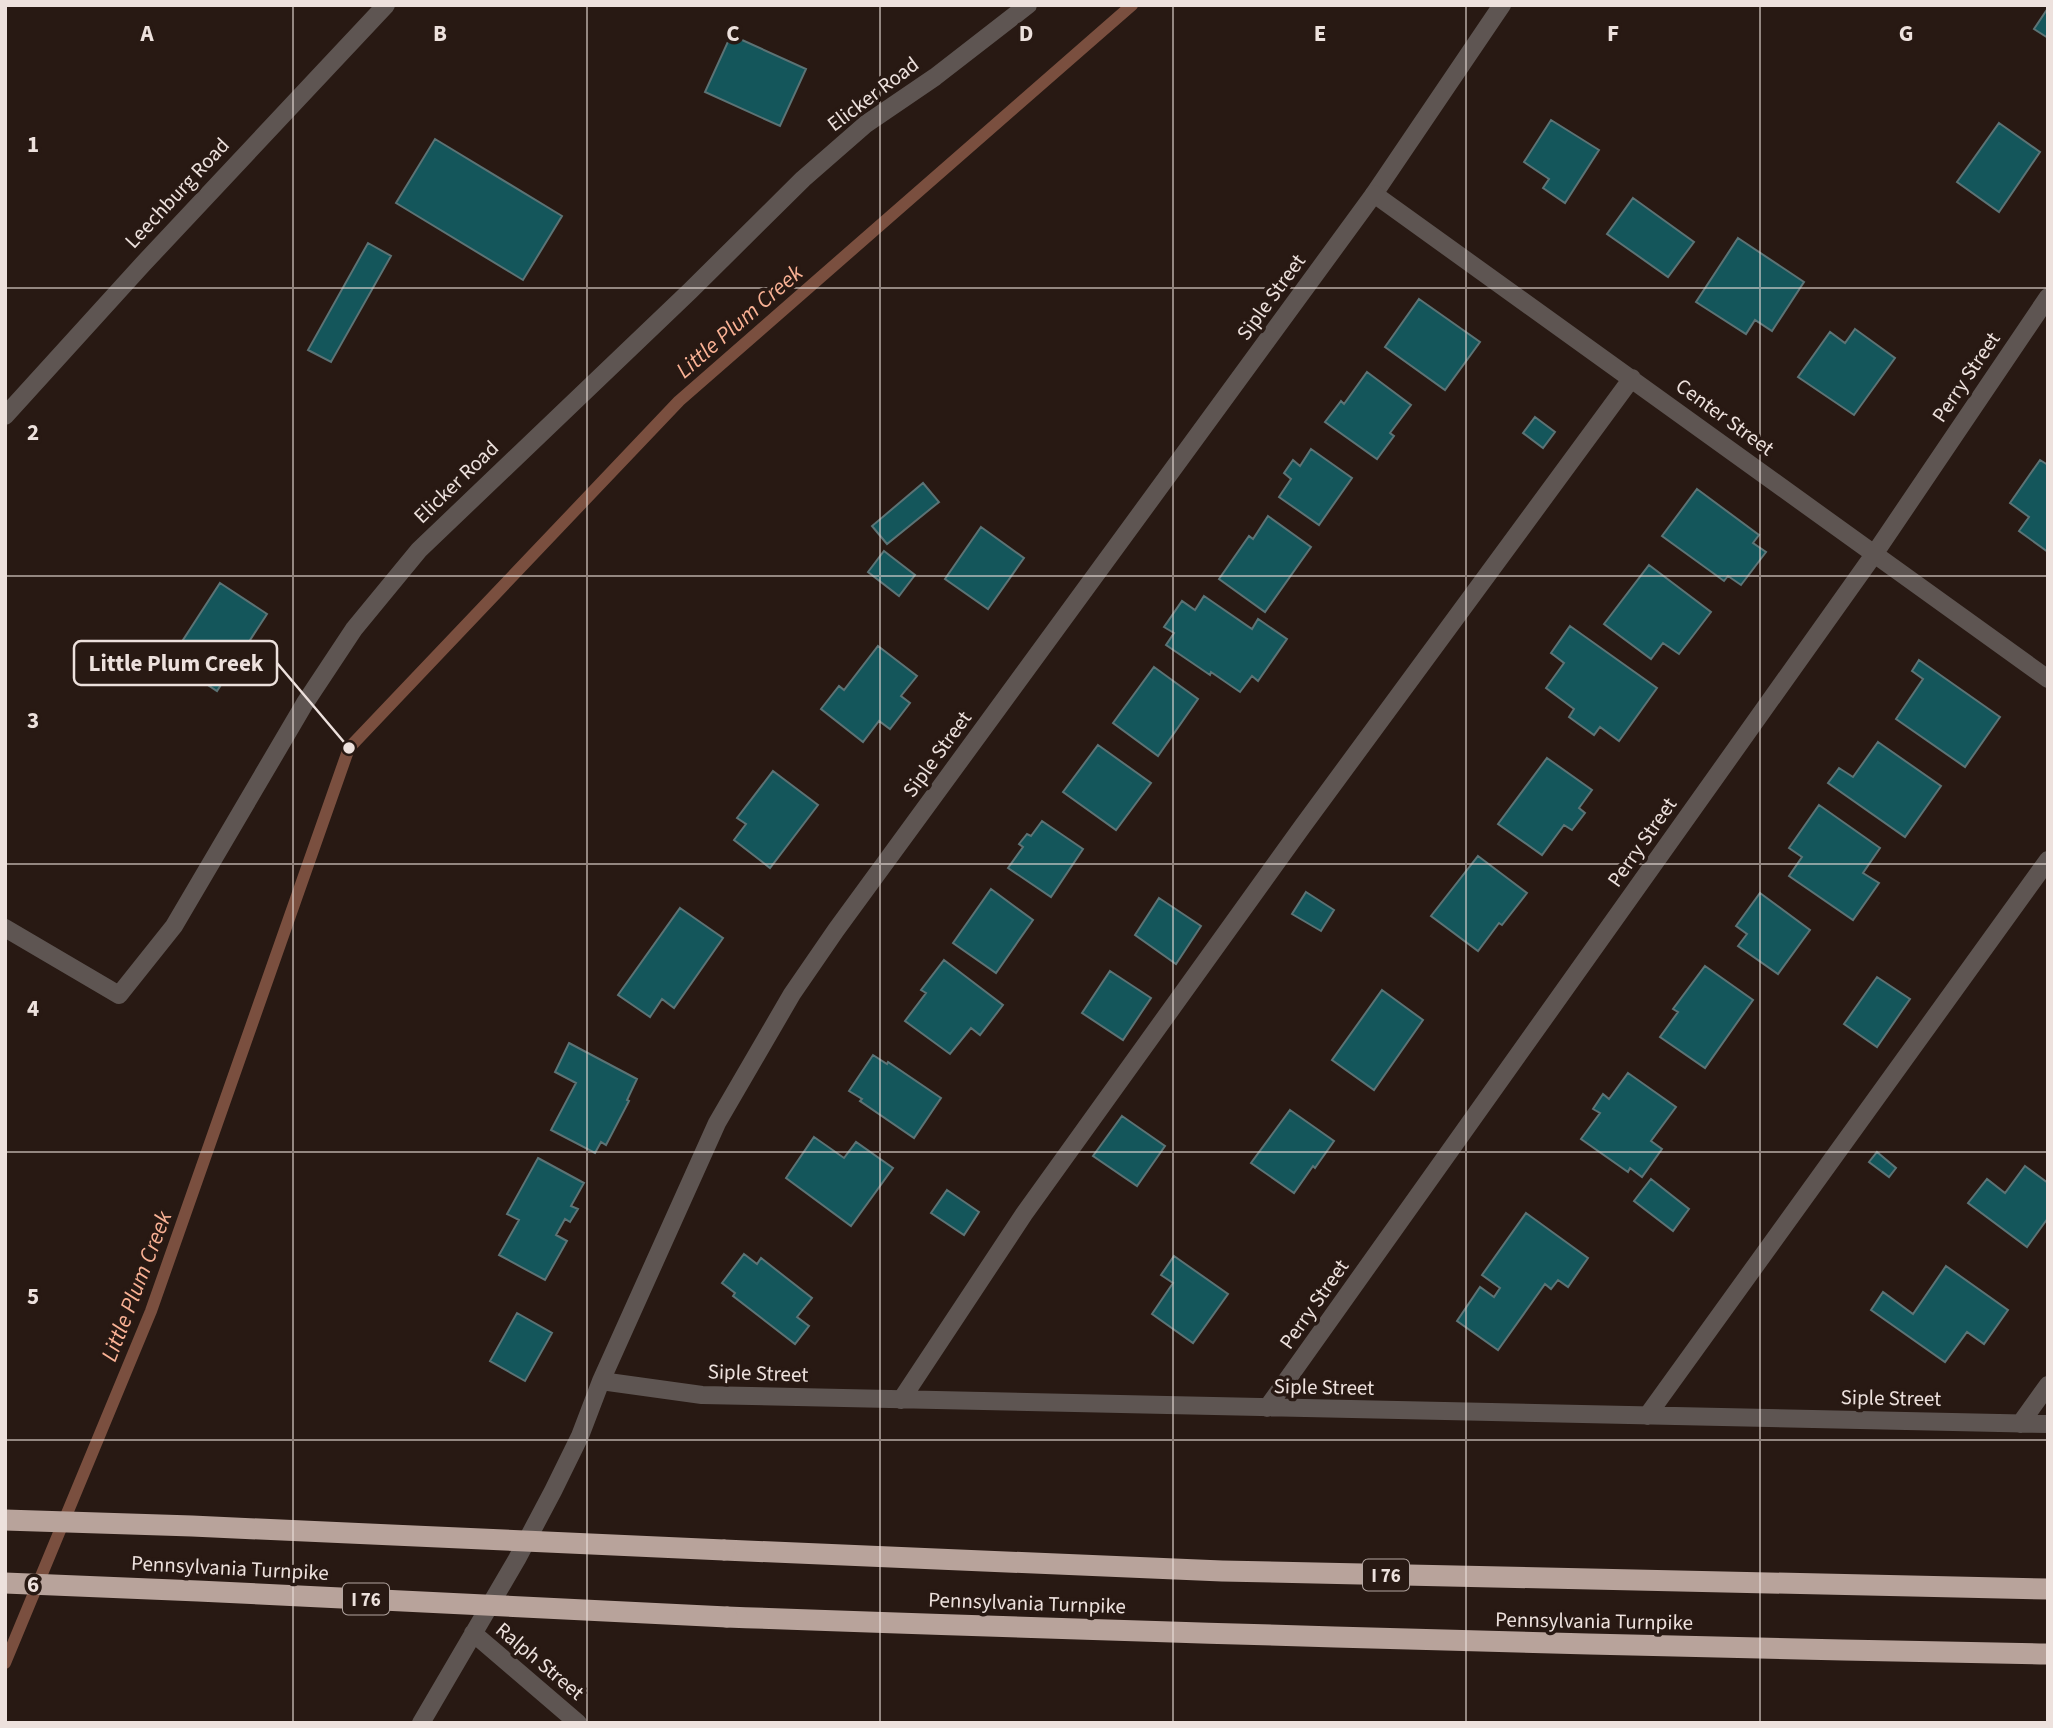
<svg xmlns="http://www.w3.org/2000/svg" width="2053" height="1728" font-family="'Source Sans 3',sans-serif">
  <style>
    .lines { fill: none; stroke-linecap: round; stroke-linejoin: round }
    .stream { stroke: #7a4f3f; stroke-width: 12 }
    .building { fill: #14565b; stroke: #5c7375; stroke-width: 2 }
    .service { stroke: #5e5552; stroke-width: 18 }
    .minor { stroke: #5e5552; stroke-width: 18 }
    .tertiary { stroke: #5e5552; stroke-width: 18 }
    .motorway { stroke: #b8a39b; stroke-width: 21 }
    .motorway-bridge { stroke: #b8a39b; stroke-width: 21 }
    .grid { fill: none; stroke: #ede1dd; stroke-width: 2; stroke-opacity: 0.55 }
    .labels { text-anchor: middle; stroke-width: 7; stroke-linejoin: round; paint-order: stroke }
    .shield { fill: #281913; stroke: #b2a5a0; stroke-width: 2 }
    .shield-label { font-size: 19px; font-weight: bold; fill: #ede1dd }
    .street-label { font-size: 21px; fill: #ede1dd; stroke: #281913 }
    .water-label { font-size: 23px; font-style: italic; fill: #fab295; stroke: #281913 }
    .grid-label { font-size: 23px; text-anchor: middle; font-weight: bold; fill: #ede1dd; stroke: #281913; stroke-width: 7; stroke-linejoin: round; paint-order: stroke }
    .leader { fill: none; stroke: #ede1dd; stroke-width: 2.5 }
    .callout-dot { fill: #ede1dd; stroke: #281913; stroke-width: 2.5 }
    .callout { fill: #281913; stroke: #ede1dd; stroke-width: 2.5 }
    .callout-label { font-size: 23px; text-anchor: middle; font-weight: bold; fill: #ede1dd }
  </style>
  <rect width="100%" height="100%" fill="#281913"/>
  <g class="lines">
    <path class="stream" d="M5 1663 151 1311 349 748 679 401 1132 5"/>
  </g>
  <path class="building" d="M2048 8V38L2034 29Z
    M731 35 806 69 780 126 705 92Z
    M1551 120 1599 150 1565 203 1543 188 1549 179 1524 162Z
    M1999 123 2040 152 1999 212 1957 182Z
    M435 139 562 216 523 280 396 203Z
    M1633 198 1694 242 1668 277 1607 234Z
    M1738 238 1804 282 1772 331 1755 320 1746 334 1696 302Z
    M368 243 391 256 331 362 308 350Z
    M1419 299 1480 342 1445 390 1385 347Z
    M1855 329 1895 358 1854 415 1798 377 1830 332 1845 343Z
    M1367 372 1411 405 1390 433 1394 436 1377 459 1325 422 1341 401 1344 404Z
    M1535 417 1555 432 1543 448 1523 433Z
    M1311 449 1352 478 1319 525 1279 497 1291 479 1284 473 1293 460 1300 466Z
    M2040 460 2048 465V552L2019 531 2029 517 2010 503Z
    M923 483 939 502 887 544 872 526Z
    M1697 489 1759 535 1753 543 1766 552 1741 585 1728 576 1724 581 1662 536Z
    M1268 516 1311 547 1265 612 1219 579 1249 536 1253 539Z
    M981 527 1024 558 988 609 945 579Z
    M884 551 915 575 899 596 868 572Z
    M1649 565 1711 612 1679 654 1663 643 1651 659 1604 624Z
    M220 583 267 614 217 691 170 660Z
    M1204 596 1252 629 1258 619 1287 639 1258 681 1252 676 1240 692 1211 672 1210 675 1166 645 1174 633 1164 627 1182 601 1195 610Z
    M1570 626 1657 688 1619 741 1600 727 1594 735 1569 717 1574 709 1546 688 1564 663 1551 653Z
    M878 646 917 676 901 696 910 703 890 729 879 721 863 742 821 709 839 686 844 690Z
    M1919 660 2000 717 1965 767 1896 719 1923 679 1912 671Z
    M1154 667 1198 699 1158 756 1113 723Z
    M1878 742 1941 786 1905 837 1828 783 1839 768 1853 777Z
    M1098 745 1151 783 1116 830 1063 792Z
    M1547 758 1592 790 1579 808 1585 813 1572 830 1564 825 1542 855 1498 824Z
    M773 771 818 805 770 868 734 840 746 824 737 818Z
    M1819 805 1880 848 1863 873 1879 883 1853 920 1789 876 1802 857 1789 848Z
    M1042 821 1083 849 1051 897 1008 868 1023 847 1019 844 1027 834 1031 836Z
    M1478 856 1527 893 1502 925 1499 923 1478 951 1431 916Z
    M991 889 1033 920 996 973 953 943Z
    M1306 892 1334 910 1321 931 1292 914Z
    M1760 893 1810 930 1778 974 1738 946 1747 934 1736 926Z
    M1159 898 1201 926 1176 964 1135 935Z
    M680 908 723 938 674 1008 662 999 650 1017 618 995Z
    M944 960 1003 1005 980 1035 971 1028 950 1054 905 1021 926 993 921 990Z
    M1705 966 1753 1000 1705 1068 1660 1037 1678 1012 1673 1009Z
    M1110 971 1151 998 1123 1040 1082 1013Z
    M1877 977 1910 999 1877 1047 1844 1024Z
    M1382 990 1423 1020 1374 1090 1332 1060Z
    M569 1043 637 1079 627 1100 629 1101 606 1145 601 1142 595 1153 551 1130 576 1083 555 1072Z
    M873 1055 887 1064 888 1062 941 1098 914 1138 860 1101 862 1099 849 1091Z
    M1628 1073 1676 1107 1651 1141 1662 1149 1642 1177 1630 1168 1628 1172 1581 1139 1600 1113 1593 1109 1603 1094 1609 1099Z
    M1290 1110 1334 1141 1315 1168 1313 1166 1294 1193 1251 1163Z
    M1122 1116 1165 1146 1137 1186 1093 1156Z
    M814 1137 844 1158 856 1142 893 1168 851 1226 786 1178Z
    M1877 1152 1896 1168 1889 1177 1869 1162Z
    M538 1158 584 1183 571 1206 578 1209 570 1222 565 1219 556 1235 567 1241 545 1280 499 1255 519 1220 507 1214Z
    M2025 1166 2048 1183V1218L2027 1247 1968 1203 1987 1179 2005 1193Z
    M1651 1179 1689 1209 1673 1231 1634 1201Z
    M947 1190 979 1212 964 1235 931 1213Z
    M1526 1213 1588 1258 1568 1287 1558 1280 1551 1289 1545 1284 1498 1350 1457 1321 1480 1287 1494 1297 1500 1288 1482 1275Z
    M744 1254 757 1264 761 1258 812 1298 797 1317 809 1326 795 1344 733 1296 735 1293 722 1283Z
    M1174 1256 1228 1294 1193 1343 1152 1314 1173 1283 1161 1275Z
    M1946 1266 2008 1310 1984 1344 1967 1332 1945 1362 1871 1310 1883 1292 1913 1314Z
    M517 1313 552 1333 525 1381 490 1361Z"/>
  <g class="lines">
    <path class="service" d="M1374 194 1502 5"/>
    <path class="minor" d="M5 928 119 995 174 926 305 703 354 629 419 550 690 291 803 179 866 124 935 77 1028 5
      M601 1381 702 1395 2048 1424
      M901 1400 1024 1214 1302 827 1632 378
      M1267 1408 1875 553 2048 297
      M1647 1416 2048 860
      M2020 1424 2048 1385
      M473 1633 578 1723
      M421 1723 517 1559 553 1491 580 1436 601 1381 717 1123 792 994 836 930 1374 194 2048 679"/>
    <path class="tertiary" d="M5 416 143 264 386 5"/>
    <path class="motorway" d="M724 1550 1222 1571 2048 1589
      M727 1617C1167 1633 1607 1646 2048 1654"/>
    <path class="motorway-bridge" d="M5 1520 192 1526 724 1550
      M5 1583 198 1591 727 1617"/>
  </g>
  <path class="grid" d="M293 5V1723M587 5V1723M880 5V1723M1173 5V1723M1466 5V1723M1760 5V1723M5 288H2048M5 576H2048M5 864H2048M5 1152H2048M5 1440H2048"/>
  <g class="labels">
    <g class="shield">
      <rect x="1363" y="1559.5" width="46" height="31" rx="5"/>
      <rect x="343" y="1583.5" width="46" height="31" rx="5"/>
    </g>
    <g class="shield-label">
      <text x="1386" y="1582">I 76</text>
      <text x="366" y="1606">I 76</text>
    </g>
    <g class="street-label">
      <text transform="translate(873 94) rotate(-37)" y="7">Elicker Road</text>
      <text transform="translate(177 193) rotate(-47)" y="7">Leechburg Road</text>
      <text transform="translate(1271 297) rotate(-54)" y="7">Siple Street</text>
      <text transform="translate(1966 377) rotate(-56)" y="7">Perry Street</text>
      <text transform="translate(1725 417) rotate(36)" y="7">Center Street</text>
      <text transform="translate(456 482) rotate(-44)" y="7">Elicker Road</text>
      <text transform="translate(937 754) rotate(-54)" y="7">Siple Street</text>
      <text transform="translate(1642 842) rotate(-55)" y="7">Perry Street</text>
      <text transform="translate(1314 1304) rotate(-55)" y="7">Perry Street</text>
      <text transform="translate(758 1373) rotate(2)" y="7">Siple Street</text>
      <text transform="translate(1324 1387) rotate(1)" y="7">Siple Street</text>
      <text transform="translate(1891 1398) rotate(1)" y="7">Siple Street</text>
      <text transform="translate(230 1568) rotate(3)" y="7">Pennsylvania Turnpike</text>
      <text transform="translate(1027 1603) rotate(2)" y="7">Pennsylvania Turnpike</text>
      <text transform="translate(1594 1621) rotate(1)" y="7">Pennsylvania Turnpike</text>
      <text transform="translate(540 1661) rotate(40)" y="7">Ralph Street</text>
    </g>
    <g class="water-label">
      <text transform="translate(739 321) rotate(-41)" y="8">Little Plum Creek</text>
      <text transform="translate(136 1286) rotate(-69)" y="8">Little Plum Creek</text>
    </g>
  </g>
  <g class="grid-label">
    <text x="147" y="41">A</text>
    <text x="440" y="41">B</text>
    <text x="733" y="41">C</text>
    <text x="1026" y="41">D</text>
    <text x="1320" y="41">E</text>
    <text x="1613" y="41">F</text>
    <text x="1906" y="41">G</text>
    <text x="33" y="152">1</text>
    <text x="33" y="440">2</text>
    <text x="33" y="728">3</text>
    <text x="33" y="1016">4</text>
    <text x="33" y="1304">5</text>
    <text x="33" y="1592">6</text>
  </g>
  <path class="leader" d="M349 748L277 663"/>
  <circle class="callout-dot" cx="349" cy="748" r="7"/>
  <rect class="callout" x="74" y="641" width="203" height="44" rx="7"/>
  <g class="callout-label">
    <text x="176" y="671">Little Plum Creek</text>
  </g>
  <rect width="2053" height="1728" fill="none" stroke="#ede1dd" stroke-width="14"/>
</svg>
